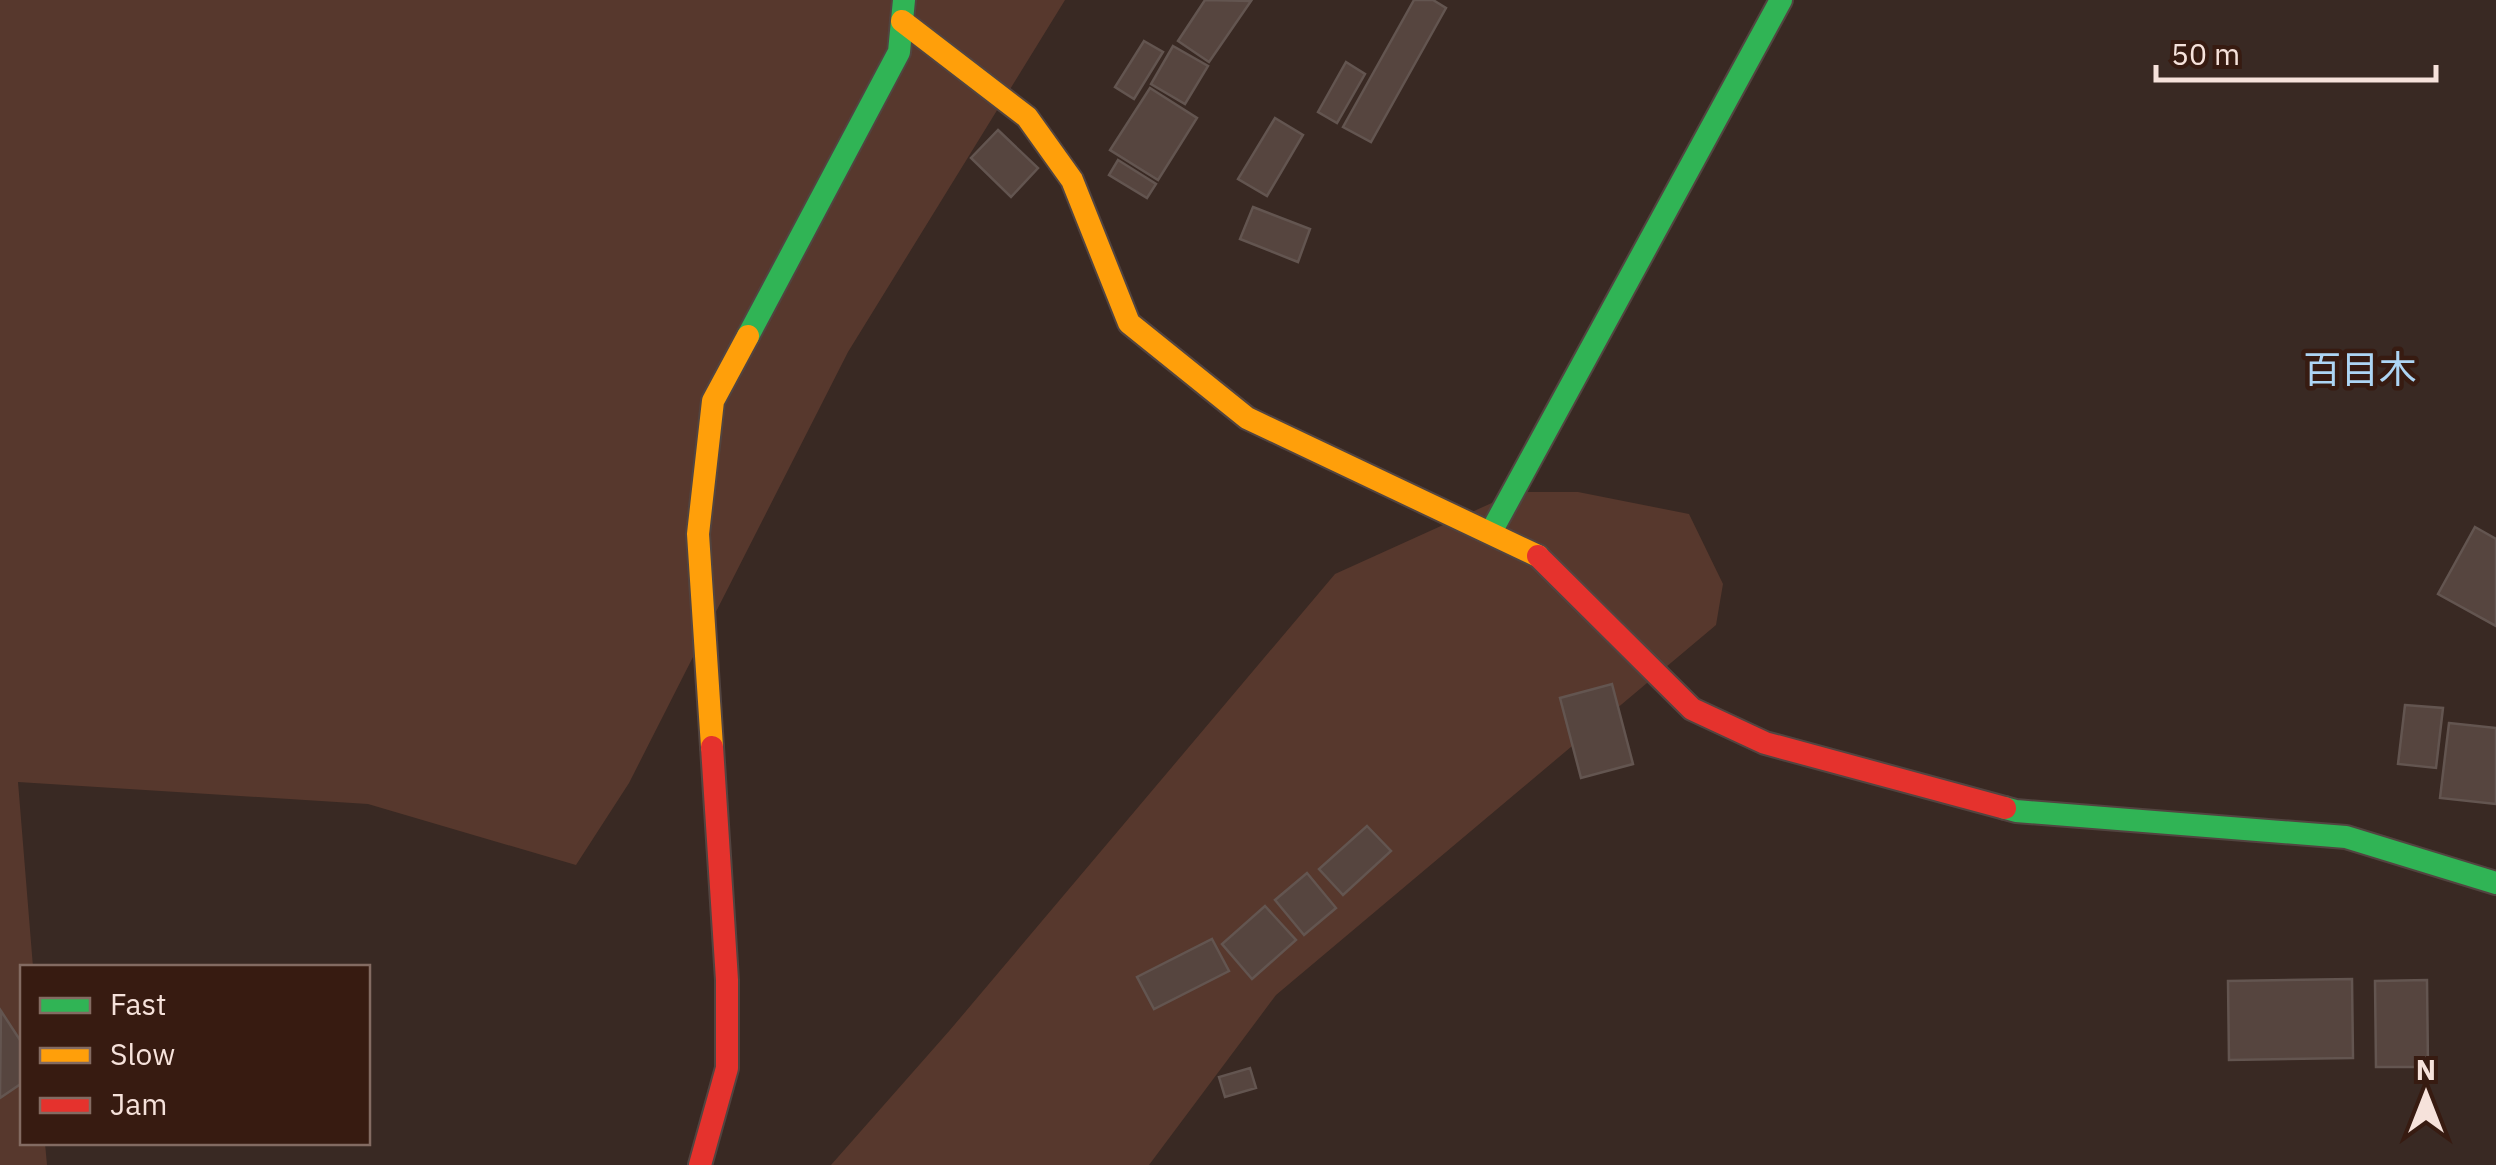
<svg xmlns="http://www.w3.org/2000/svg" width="2496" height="1165" font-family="'IBM Plex Sans','Noto Sans JP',sans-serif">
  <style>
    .green { fill: #57382d }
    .building { fill: #56453f; stroke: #635550; stroke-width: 2.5 }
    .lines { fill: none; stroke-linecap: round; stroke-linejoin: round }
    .fast-casing { stroke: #524440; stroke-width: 26 }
    .slow-casing { stroke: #524440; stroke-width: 26 }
    .jam-casing { stroke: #524440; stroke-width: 26 }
    .fast { stroke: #30b455; stroke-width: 22 }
    .slow { stroke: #ff9f0a; stroke-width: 22 }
    .jam { stroke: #e5322d; stroke-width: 22 }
    .labels { text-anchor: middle; stroke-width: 9; stroke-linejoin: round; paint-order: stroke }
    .quarter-label { font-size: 38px; fill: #add5f4; stroke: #371b11 }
  </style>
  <rect width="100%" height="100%" fill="#392923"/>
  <path class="green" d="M0 0H1065L848 352 629 783 576 865 368 804 18 782 33 967 22 968V1142L45 1143 47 1165H0Z
    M1516 492H1578L1689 514 1723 584 1716 625 1276 995 1149 1165H831L950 1030 1335 574Z"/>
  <path class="building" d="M1205 0 1251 1 1209 62 1178 41Z
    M1414 0H1433L1446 8 1371 142 1343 127Z
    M1144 41 1163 52 1134 99 1115 87Z
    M1173 46 1208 66 1185 104 1151 84Z
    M1346 62 1365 74 1337 123 1318 112Z
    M1150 88 1197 118 1158 180 1110 150Z
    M1275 118 1303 135 1267 196 1238 179Z
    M998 130 1038 168 1011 197 971 158Z
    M1118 160 1156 184 1147 198 1109 175Z
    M1253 207 1310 229 1298 262 1240 239Z
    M2475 527 2496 539V626L2438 594Z
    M1612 684 1633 764 1581 778 1560 698Z
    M2405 705 2443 708 2436 768 2398 764Z
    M2449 723 2496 728V804L2440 798Z
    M1367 826 1391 851 1343 895 1319 869Z
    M1307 873 1336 908 1304 935 1275 900Z
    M1265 906 1296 940 1252 979 1222 944Z
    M1212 939 1229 971 1154 1009 1137 977Z
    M2352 979 2353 1058 2229 1060 2228 981Z
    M2427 980 2428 1067H2376L2375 981Z
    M1 1011 22 1043V1083L0 1098Z
    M1250 1068 1256 1088 1225 1097 1219 1077Z"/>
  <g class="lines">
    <g class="fast-casing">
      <path id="fast" d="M748 336 899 52 904 0
        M1491 532 1781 0
        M2005 808 2016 811 2346 837 2496 883"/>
    </g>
    <g class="slow-casing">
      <path id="slow" d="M902 21 1027 117 1072 180 1129 323 1247 418 1538 556
        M712 747 698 534 713 401 748 336"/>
    </g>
    <g class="jam-casing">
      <path id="jam" d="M1538 556 1692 709 1765 743 2005 808
        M700 1165 727 1068V980L712 747"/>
    </g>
    <use href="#fast" class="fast"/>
    <use href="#slow" class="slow"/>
    <use href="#jam" class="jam"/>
  </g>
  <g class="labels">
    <g class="quarter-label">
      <text x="2360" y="383">百目木</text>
    </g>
  </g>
  <rect x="20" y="965" width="350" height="180" fill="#371b11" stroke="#836b62" stroke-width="2.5"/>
  <rect x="40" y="998" width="50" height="15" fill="#30b455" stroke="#836b62" stroke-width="2.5"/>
  <text x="110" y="1015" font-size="30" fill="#f6e2db">Fast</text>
  <rect x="40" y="1048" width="50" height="15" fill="#ff9f0a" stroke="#836b62" stroke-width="2.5"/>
  <text x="110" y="1065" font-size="30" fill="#f6e2db">Slow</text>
  <rect x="40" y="1098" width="50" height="15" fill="#e5322d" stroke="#836b62" stroke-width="2.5"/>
  <text x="110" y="1115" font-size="30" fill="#f6e2db">Jam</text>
  <g transform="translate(2426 1095)" stroke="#371b11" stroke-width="8" paint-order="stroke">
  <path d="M0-8L18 38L0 25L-18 38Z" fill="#f6e2db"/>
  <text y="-15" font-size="28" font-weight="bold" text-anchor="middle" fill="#f6e2db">N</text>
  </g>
  <path d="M2156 65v15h280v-15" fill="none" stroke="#f6e2db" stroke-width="5"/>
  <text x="2171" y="65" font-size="30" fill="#f6e2db" stroke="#371b11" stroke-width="8" paint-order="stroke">50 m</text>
</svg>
